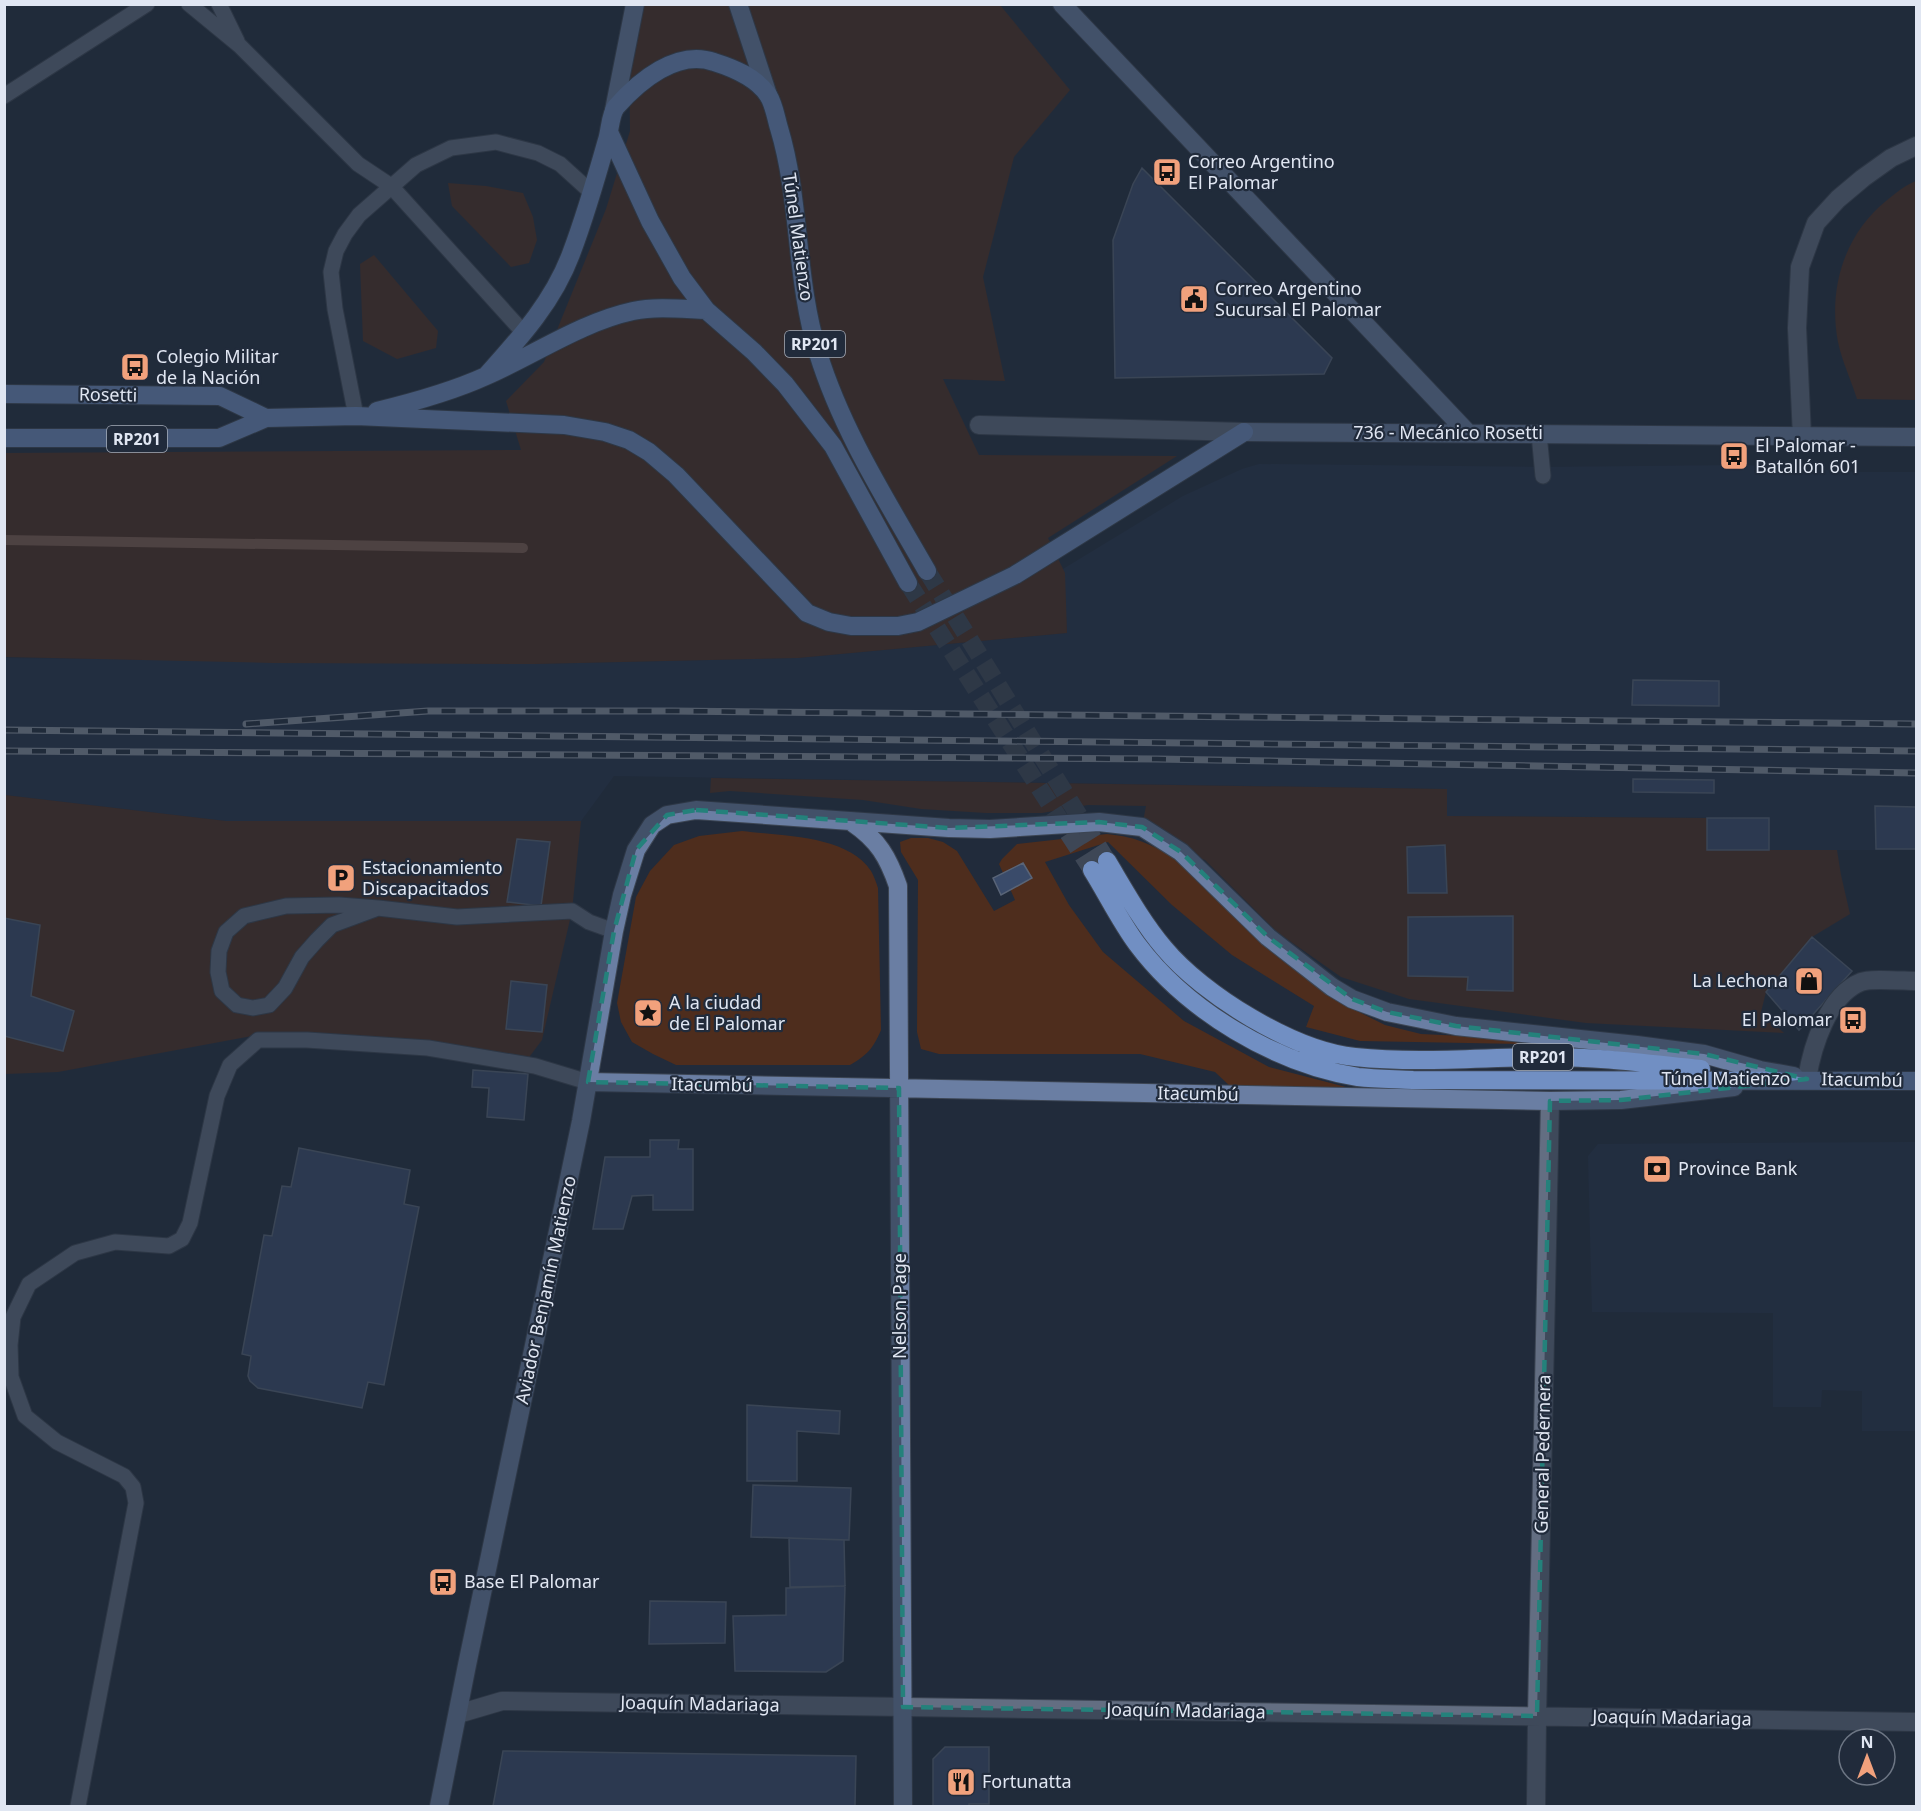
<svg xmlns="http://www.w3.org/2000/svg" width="1921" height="1811" font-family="'Noto Sans',sans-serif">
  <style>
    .built { fill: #253248 }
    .green { fill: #4e2d1d }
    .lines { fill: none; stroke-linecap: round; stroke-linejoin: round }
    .stream { stroke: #835d4c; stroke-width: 10 }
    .building { fill: #3a4b6a; stroke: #596477; stroke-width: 1.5 }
    .primary-tunnel { stroke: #3e4756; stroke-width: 18; stroke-dasharray: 18 9; stroke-linecap: butt }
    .lane-casing { stroke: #3d4654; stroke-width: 17 }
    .street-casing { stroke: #3d4654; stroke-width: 20 }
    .secondary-casing { stroke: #3d4654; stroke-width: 20 }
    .primary-casing { stroke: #3d4654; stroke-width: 20 }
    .lane { stroke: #636e82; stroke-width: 15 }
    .street { stroke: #636e82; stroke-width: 18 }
    .secondary { stroke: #6a7ea3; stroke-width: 18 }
    .primary { stroke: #718fc3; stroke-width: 18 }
    .rail-casing { stroke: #8b93a1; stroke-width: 7 }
    .rail { stroke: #212b3b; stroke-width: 4.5; stroke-dasharray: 14; stroke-linecap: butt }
    .marked { fill: none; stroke: #24817b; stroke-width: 4.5; stroke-dasharray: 12 8; stroke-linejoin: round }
    .labels { text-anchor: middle; stroke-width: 4.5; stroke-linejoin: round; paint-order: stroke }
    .shield { fill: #212b3b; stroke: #a7aebb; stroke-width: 1.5 }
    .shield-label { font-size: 16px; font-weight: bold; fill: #e0e6f2 }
    .poi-label { font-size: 18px; fill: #e0e6f2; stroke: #212b3b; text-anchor: start }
    .street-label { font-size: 18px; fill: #e0e6f2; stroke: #212b3b }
  </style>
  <rect width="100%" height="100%" fill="#212b3b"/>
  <path class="built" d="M1259 464 1542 467 1745 465 1858 472H1916V850H1769V818L1447 816 1446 789 614 776 581 821H226L5 795V658L535 664 798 658 1067 633 1063 569 1183 496 1242 469Z
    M1916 1142V1431H1862V1391L1822 1390 1821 1407H1773V1313L1592 1312 1588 1156 1598 1144Z"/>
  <path class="green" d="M641 5H1000L1070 90 1014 157 983 277 1005 381 943 379 979 455 1177 456 1048 538 1065 573 1067 633 798 658 535 664 273 663 5 657V453L521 450 506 401 544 362 606 209 630 131 629 47Z
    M1916 181V400L1857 399C1851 380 1842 361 1838 342 1828 289 1844 235 1886 201 1896 193 1905 185 1916 181Z
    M448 183 486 186 523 193 533 217 537 240 529 263 511 267 452 206Z
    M374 255 438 331 436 348 397 359 363 341 360 264Z
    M711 778 1447 789V816L1707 818V850H1837L1841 875 1850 914 1812 937 1766 992 1761 1012 1784 1033 1586 1023 1409 999 1341 977 1277 932 1205 860 1181 852 1142 827 1146 806 1088 805 1042 813H986L921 809 863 800 730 791 710 793Z
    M5 795 226 821H581L572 911 542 1040 527 1060 435 1041 274 1032 58 1072 5 1074 4 1036 63 1051 73 1011 31 996 40 925 5 918Z
    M742 831C781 836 848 835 871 871 874 876 876 882 878 888L881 1030C873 1049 867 1055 850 1065H676L653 1054 632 1042 621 1022 617 1003 636 897 650 871 674 845 699 836Z
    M1107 834C1139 837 1154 846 1181 862L1349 1007 1385 1025 1421 1034 1506 1038 1521 1044 1360 1041 1306 1027 1314 1006 1232 955 1172 905 1108 842 1045 862 1069 905 1103 952 1184 1021 1269 1067 1346 1087 1348 1099 1232 1088 1215 1072 1140 1054H939L921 1049 917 1032 918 880 901 852 900 842 911 838H928L943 842 957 851 994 911 1015 900 999 864 1002 859 1017 844Z"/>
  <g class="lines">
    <path class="stream" d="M4 540 523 548"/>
  </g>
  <path class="building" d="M1142 168 1332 358 1324 374 1115 378 1113 240 1133 184Z
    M1633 680 1719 681V706L1632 705Z
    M1633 779 1714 780V793L1633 792Z
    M1875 806 1916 807V849H1876Z
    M1707 818H1769V850H1707Z
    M517 839 550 842 541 906 507 902Z
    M1445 845 1447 893H1408L1407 847Z
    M1023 863 1032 878 1001 895 993 878Z
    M1513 916V991L1467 990 1468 977 1408 976V917Z
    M4 918 40 925 31 996 74 1011 63 1051 4 1036Z
    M1812 937 1852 971 1799 1030 1766 992Z
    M511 981 547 985 542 1032 506 1029Z
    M473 1070 528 1074 524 1120 487 1117 489 1088 472 1087Z
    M650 1140H679L678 1149H693V1210H653V1195L632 1196 623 1229H593L605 1157H650Z
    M299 1148 410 1170 404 1204 419 1207 384 1385 368 1382 362 1408 258 1388 250 1381 248 1376 251 1356 242 1354 264 1235 272 1236 282 1186 291 1187Z
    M747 1405 840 1411 839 1434 797 1431V1481H747Z
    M753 1485 851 1488 849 1540 751 1537Z
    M789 1538 844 1540 845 1586 790 1587Z
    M845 1586 843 1661 826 1672 735 1671 733 1616 786 1615V1588Z
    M650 1601 726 1602 725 1643 649 1644Z
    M945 1747H989V1804H969V1806H933V1759Z
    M503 1751 856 1756 855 1806H493Z"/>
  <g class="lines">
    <path class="primary-tunnel" d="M927 571 1107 861
      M908 583 1092 870"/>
    <g class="lane-casing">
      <path id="lane" d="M189 4 240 46 358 164 391 186 524 333
        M219 4 237 41
        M4 96 147 4
        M356 416 335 309 331 272 336 251 345 234 359 215 416 165 451 148 496 142 538 153 560 164 592 193
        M1539 434 1543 476
        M378 908 332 925 317 940 302 957 285 988 269 1005 253 1008 237 1005 222 991 218 972 219 951 226 932 244 916 286 906 339 905 378 908 457 917 572 911 589 922 614 931
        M78 1806 136 1503 133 1487 124 1476 57 1442 25 1416 11 1377 10 1345 13 1317 29 1284 75 1253 115 1242 169 1246 182 1239 190 1223 217 1096 230 1065 258 1040H307L428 1048 535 1066 588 1082"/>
    </g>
    <g class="street-casing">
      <path id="street" d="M979 425 1244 432
        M1802 436 1797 328 1800 267 1816 223 1838 199 1863 178 1891 158 1916 146
        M1807 1079C1812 1047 1828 995 1861 982 1870 978 1905 981 1916 981
        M458 1714 502 1701 1916 1722
        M1536 1806 1537 1716 1550 1101"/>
    </g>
    <g class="secondary-casing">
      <path id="secondary" d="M738 4 768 95
        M1062 4 1467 432
        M614 110 635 4
        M1244 432 1916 437
        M853 823C878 840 888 857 898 886L903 1806
        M588 1082 1550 1101 1621 1100 1734 1087
        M439 1806 467 1665 581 1121 614 931 622 895 636 850 652 825 667 815 696 810 949 828 990 829 1099 822 1142 827 1181 852 1268 937 1332 987 1352 999 1387 1012 1456 1026 1637 1045 1704 1054 1760 1070 1794 1076"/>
    </g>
    <g class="primary-casing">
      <path id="primary" d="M609 132 650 221 682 278 706 310 754 352 785 384 833 446 908 583
        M486 376C520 338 553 302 571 254 585 217 596 179 607 140 610 131 610 115 616 107 639 81 677 49 714 62 733 68 756 77 768 95 774 104 776 118 779 128 801 201 795 280 818 353 842 431 887 501 927 571
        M4 394 220 396 266 418
        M377 411C414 402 451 392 486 376 534 355 582 322 633 311 656 306 682 309 706 310
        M4 438H219L266 418 356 416 564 425 605 432 629 440 649 452 676 475 807 613 829 622 851 626H898L918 622 1015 575 1244 432
        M1107 861C1125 891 1142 922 1164 948 1203 995 1294 1051 1355 1057 1420 1064 1486 1057 1551 1057 1601 1057 1651 1064 1701 1069
        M1092 870C1107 894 1120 921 1137 944 1187 1011 1276 1064 1358 1077 1376 1079 1395 1079 1413 1080L1916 1081"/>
    </g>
    <use href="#lane" class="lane"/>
    <use href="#street" class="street"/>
    <use href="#secondary" class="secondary"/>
    <use href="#primary" class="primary"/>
    <g class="rail-casing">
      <path id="rail" d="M246 724 428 711H672L1916 724
        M4 730 1916 751
        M4 751 1157 759 1916 773"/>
    </g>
    <use href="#rail" class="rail"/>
  </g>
  <path d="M0 0H1921V1811H0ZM696 810 949 828 1099 822 1142 827 1181 852 1268 937 1352 999 1387 1012 1456 1026 1704 1054 1807 1079 1621 1100 1550 1101 1537 1716 903 1707 899 1088 588 1082 614 931 636 850 667 815Z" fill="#212b3b" fill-opacity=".55" fill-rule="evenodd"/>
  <path class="marked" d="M696 810 949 828 1099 822 1142 827 1181 852 1268 937 1352 999 1387 1012 1456 1026 1704 1054 1807 1079 1621 1100 1550 1101 1537 1716 903 1707 899 1088 588 1082 614 931 636 850 667 815Z"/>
  <defs>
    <g id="bus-square" transform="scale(1.5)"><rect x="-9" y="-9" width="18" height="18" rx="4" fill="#f1a17c" stroke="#212b3b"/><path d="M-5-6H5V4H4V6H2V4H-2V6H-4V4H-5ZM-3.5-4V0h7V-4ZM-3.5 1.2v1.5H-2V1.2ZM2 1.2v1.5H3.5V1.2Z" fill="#111"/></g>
    <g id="civic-square" transform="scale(1.5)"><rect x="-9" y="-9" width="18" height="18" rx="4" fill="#f1a17c" stroke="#212b3b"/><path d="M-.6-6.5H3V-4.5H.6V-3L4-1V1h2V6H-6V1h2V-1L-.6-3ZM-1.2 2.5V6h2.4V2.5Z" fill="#111"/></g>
    <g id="parking-square" transform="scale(1.5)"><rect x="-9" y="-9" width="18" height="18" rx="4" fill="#f1a17c" stroke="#212b3b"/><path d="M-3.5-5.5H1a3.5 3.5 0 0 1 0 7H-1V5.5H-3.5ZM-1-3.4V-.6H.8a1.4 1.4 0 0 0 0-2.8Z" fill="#111"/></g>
    <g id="shop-square" transform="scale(1.5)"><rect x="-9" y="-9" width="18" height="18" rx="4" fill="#f1a17c" stroke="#212b3b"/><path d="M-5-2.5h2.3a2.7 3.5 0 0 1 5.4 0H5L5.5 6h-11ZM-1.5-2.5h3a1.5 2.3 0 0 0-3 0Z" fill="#111"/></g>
    <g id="sight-square" transform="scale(1.5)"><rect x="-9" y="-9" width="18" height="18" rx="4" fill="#f1a17c" stroke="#212b3b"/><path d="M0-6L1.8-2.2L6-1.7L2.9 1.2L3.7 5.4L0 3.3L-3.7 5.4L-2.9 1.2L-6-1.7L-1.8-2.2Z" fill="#111"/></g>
    <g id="bank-square" transform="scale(1.5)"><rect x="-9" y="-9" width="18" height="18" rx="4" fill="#f1a17c" stroke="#212b3b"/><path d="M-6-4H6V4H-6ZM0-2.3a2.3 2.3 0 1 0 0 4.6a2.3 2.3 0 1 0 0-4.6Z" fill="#111"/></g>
    <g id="restaurant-square" transform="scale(1.5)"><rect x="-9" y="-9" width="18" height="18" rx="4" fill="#f1a17c" stroke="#212b3b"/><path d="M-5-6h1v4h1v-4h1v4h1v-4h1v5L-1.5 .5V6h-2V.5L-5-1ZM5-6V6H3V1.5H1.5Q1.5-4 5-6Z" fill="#111"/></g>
  </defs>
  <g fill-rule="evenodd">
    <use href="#bus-square" x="1167" y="172"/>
    <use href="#civic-square" x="1194" y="299"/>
    <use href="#bus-square" x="135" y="367"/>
    <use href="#bus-square" x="1734" y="456"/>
    <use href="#parking-square" x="341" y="878"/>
    <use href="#shop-square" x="1809" y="981"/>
    <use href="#sight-square" x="648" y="1013"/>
    <use href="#bus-square" x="1853" y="1020"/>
    <use href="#bank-square" x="1657" y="1169"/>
    <use href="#bus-square" x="443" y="1582"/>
    <use href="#restaurant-square" x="961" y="1782"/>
  </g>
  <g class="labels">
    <g class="shield">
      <rect x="785" y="331" width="60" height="26" rx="4.5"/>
      <rect x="107" y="426" width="60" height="26" rx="4.5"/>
      <rect x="1513" y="1044" width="60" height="26" rx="4.5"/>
    </g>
    <g class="shield-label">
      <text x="815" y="350">RP201</text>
      <text x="137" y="445">RP201</text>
      <text x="1543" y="1063">RP201</text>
    </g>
    <g class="poi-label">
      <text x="1188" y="168">Correo Argentino<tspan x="1188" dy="21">El Palomar</tspan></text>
      <text x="1215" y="295">Correo Argentino<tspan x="1215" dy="21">Sucursal El Palomar</tspan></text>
      <text x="156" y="363">Colegio Militar<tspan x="156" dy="21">de la Nación</tspan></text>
      <text x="1755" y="452">El Palomar -<tspan x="1755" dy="21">Batallón 601</tspan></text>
      <text x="362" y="874">Estacionamiento<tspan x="362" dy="21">Discapacitados</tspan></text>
      <text x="1788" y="987" text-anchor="end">La Lechona</text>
      <text x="669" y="1009">A la ciudad<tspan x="669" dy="21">de El Palomar</tspan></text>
      <text x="1832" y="1026" text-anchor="end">El Palomar</text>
      <text x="1678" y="1175">Province Bank</text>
      <text x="464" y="1588">Base El Palomar</text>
      <text x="982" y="1788">Fortunatta</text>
    </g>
    <g class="street-label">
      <text transform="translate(798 237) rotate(82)" y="6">Túnel Matienzo</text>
      <text transform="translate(108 395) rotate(1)" y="6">Rosetti</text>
      <text x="1448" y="439">736 - Mecánico Rosetti</text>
      <text x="1726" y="1085">Túnel Matienzo</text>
      <text transform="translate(1862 1080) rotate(1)" y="6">Itacumbú</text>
      <text transform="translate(712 1085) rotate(1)" y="6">Itacumbú</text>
      <text transform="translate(1198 1094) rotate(1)" y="6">Itacumbú</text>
      <text transform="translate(546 1290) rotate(-78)" y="6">Aviador Benjamín Matienzo</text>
      <text transform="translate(900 1306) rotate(-90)" y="6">Nelson Page</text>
      <text transform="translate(1543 1454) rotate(-89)" y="6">General Pedernera</text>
      <text transform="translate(700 1704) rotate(1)" y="6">Joaquín Madariaga</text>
      <text transform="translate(1186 1711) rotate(1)" y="6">Joaquín Madariaga</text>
      <text transform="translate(1672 1718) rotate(1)" y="6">Joaquín Madariaga</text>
    </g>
  </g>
  <rect width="1921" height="1811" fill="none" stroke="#e0e6f2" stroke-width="12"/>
  <g transform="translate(1867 1757)"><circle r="28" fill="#212b3b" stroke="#6d7684" stroke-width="1.5"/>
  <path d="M0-4.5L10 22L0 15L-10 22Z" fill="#f1a17c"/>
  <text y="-9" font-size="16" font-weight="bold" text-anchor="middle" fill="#e0e6f2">N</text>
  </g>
</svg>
